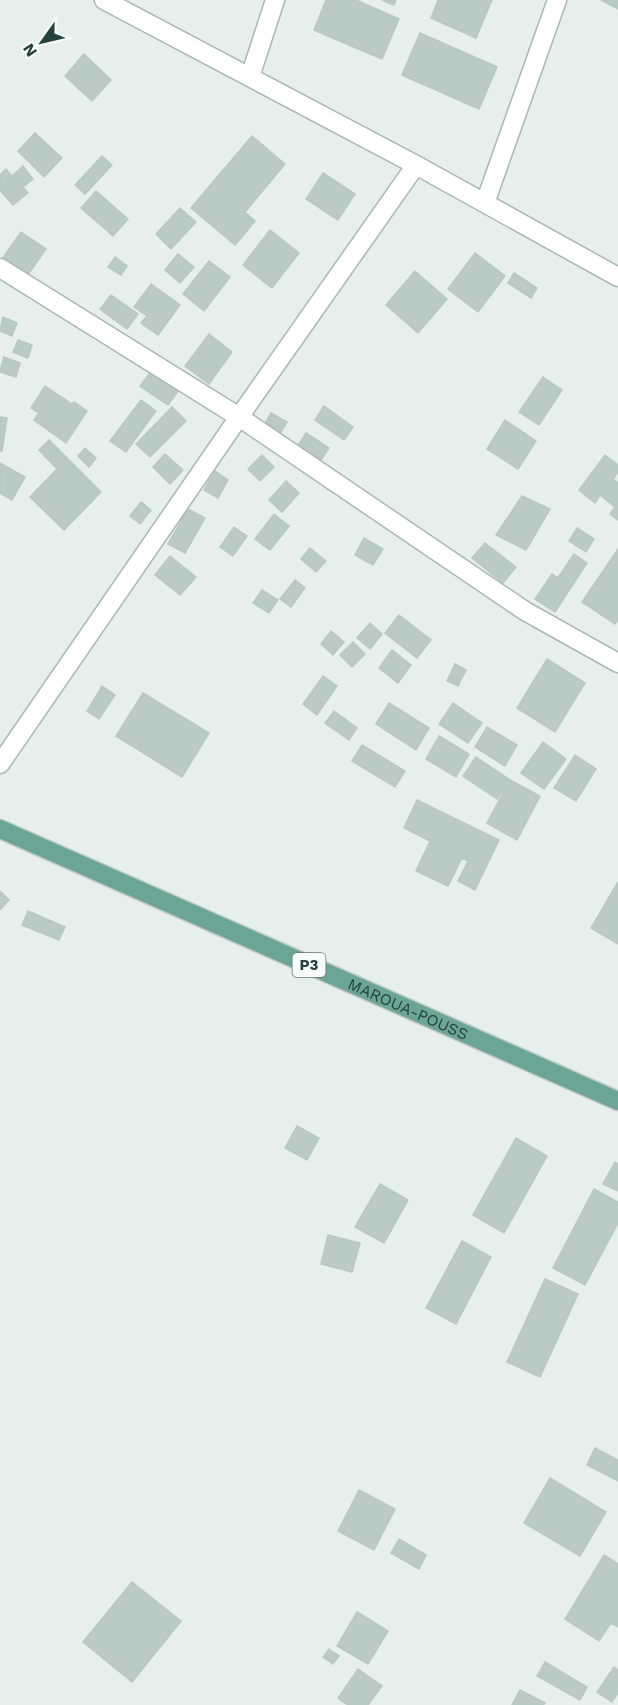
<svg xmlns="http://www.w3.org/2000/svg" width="618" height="1705" font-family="'Work Sans',sans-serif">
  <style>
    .building { fill: #bbcac4; stroke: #b8c9c2; stroke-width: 1.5 }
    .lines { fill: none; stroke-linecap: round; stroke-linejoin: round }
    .street-casing { stroke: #a8b8b2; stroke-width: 21 }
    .primary-casing { stroke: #c2cac8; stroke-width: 21 }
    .street { stroke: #fff; stroke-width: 18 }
    .primary { stroke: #6aa596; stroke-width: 18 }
    .labels { text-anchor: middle; stroke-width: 4.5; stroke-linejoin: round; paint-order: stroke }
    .shield { fill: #f7fbf9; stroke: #637a73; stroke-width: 1.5 }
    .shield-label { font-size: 15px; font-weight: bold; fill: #24423a }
    .street-label { font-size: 16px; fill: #24423a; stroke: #f7fbf9 }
  </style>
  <rect width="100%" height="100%" fill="#e6efeb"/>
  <path class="building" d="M326 0H356L399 19 382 59 314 30Z
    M382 0H396L394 5Z
    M438 0H492L476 38 431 18Z
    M601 0H618V9Z
    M420 33 497 67 479 109 402 75Z
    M84 54 111 80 92 101 65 76Z
    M35 133 62 158 44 177 18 151Z
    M252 136 285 164 245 212 255 221 235 245 191 208Z
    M102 156 112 165 85 194 75 185Z
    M23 166 33 179 23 187 28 193 13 205 0 190V175L6 169 12 176Z
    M323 173 355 194 338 220 306 199Z
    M96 191 128 219 113 236 81 208Z
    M180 208 196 222 171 249 156 234Z
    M270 230 299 253 272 288 243 265Z
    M21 232 46 249 27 276 2 259Z
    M475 253 505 276 478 312 448 289Z
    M178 254 194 267 180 283 165 270Z
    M115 257 127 266 121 275 108 267Z
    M209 261 230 277 204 311 183 294Z
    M415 271 447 299 418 333 386 305Z
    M514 273 537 288 531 298 508 283Z
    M151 284 180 305 158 335 141 323 147 316 134 307Z
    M111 295 138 314 127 329 100 309Z
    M3 317 17 323 12 336 0 331Z
    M209 334 232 352 209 384 185 366Z
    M18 340 32 345 28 358 13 352Z
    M4 357 20 363 16 377 0 372Z
    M152 370 179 390 168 405 140 386Z
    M543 377 562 390 539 425 519 412Z
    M45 386 72 404 74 402 87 411 66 443 34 420 39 413 31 408Z
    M141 400 156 411 126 452 110 441Z
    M324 406 353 427 344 440 315 420Z
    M172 407 186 421 150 457 136 444Z
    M271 413 287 422 280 434 264 425Z
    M0 417 7 418 2 451H0Z
    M505 420 536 441 518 469 487 449Z
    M306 433 329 448 319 463 296 449Z
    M49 440 101 492 64 530 30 497 57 469 39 450Z
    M85 448 96 458 89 467 78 456Z
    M165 454 183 470 170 484 153 467Z
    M262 455 274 467 260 481 248 469Z
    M605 455 618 465V472L613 479 618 483V520L610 514 615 507 600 495 595 503 579 490Z
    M0 463 25 477 12 500 0 493Z
    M215 471 228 480 218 498 204 490Z
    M286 481 299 493 282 512 269 500Z
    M522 496 550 509 526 550 496 535Z
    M141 502 151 510 140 524 130 516Z
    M188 509 205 518 185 553 168 544Z
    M274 514 289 526 270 550 255 539Z
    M234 527 247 536 233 556 220 547Z
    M577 528 594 539 586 552 569 541Z
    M364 538 383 549 373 565 355 555Z
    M485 543 516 567 503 583 472 558Z
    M310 548 326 561 316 572 301 559Z
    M618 549V620L615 624 582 602Z
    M574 554 587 563 555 612 535 599 552 574 558 578Z
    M170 556 196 577 180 595 155 575Z
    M295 580 305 588 291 607 280 599Z
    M262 590 278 600 269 613 253 603Z
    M399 615 431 640 417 658 385 633Z
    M370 623 382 634 370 649 357 638Z
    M331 631 344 642 333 655 321 644Z
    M353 642 365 654 352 667 340 655Z
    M392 650 411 665 398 683 379 668Z
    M547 659 585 683 555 732 517 708Z
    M455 664 466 670 458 686 447 681Z
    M323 676 337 686 317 715 303 704Z
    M102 686 115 695 99 719 87 711Z
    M143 693 209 733 182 777 116 736Z
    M389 703 429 728 416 750 376 724Z
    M453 703 482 723 468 743 439 724Z
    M334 711 357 728 349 740 325 723Z
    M487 727 517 745 505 766 475 747Z
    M439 736 469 754 456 777 426 759Z
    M543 742 566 759 544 789 521 773Z
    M362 745 405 771 395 787 352 761Z
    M575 755 596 769 576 801 554 788Z
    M476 757 510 780 497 799 463 776Z
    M510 780 540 796 517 840 487 823Z
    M417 800 499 840 475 890 458 881 468 861 462 858 448 886 416 871 430 841 404 828Z
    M618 882V944L591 928Z
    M0 891 9 900 0 910Z
    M28 911 65 927 59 940 22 925Z
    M297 1126 319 1138 307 1160 285 1148Z
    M516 1138 547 1156 504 1233 473 1215Z
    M615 1162 618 1164V1191L603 1184Z
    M380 1184 408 1200 384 1243 355 1227Z
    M594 1189 618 1202V1223L585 1285 553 1268Z
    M328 1235 360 1243 352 1272 321 1264Z
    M462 1241 491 1257 456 1324 426 1308Z
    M545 1279 578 1294 540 1377 507 1362Z
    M595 1448 618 1460V1481L587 1465Z
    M550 1478 606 1512 580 1556 524 1523Z
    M359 1490 395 1509 374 1550 338 1531Z
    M399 1539 426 1555 419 1569 391 1553Z
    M604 1555 618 1564V1627L611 1623 599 1641 565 1619Z
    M132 1582 181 1621 132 1682 83 1642Z
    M357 1612 388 1631 368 1664 337 1646Z
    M329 1649 339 1656 333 1664 323 1657Z
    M545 1662 587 1687 580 1700 537 1676Z
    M614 1667 618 1670V1693L612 1702 597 1692Z
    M358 1669 382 1686 368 1705H348L338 1698Z
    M520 1690 545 1703 543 1705H512Z"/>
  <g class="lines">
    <g class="street-casing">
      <path id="street" d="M104 0 416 165 618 277
        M250 77 275 0
        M485 203 557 0
        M0 268 239 417 525 611 618 663
        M0 764 239 417 416 165"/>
    </g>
    <g class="primary-casing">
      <g id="primary">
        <path id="s1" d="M0 829 618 1101"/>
      </g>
    </g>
    <use href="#street" class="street"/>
    <use href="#primary" class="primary"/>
  </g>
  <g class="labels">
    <rect class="shield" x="292.5" y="953" width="33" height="24" rx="4.5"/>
    <g class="shield-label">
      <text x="309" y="970">P3</text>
    </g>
    <g class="street-label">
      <text dy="6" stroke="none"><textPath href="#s1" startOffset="446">MAROUA-POUSS</textPath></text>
    </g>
  </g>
  <g transform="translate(42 42) rotate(236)" stroke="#f7fbf9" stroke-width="4.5" paint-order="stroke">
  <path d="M0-4.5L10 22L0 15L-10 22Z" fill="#24423a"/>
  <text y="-9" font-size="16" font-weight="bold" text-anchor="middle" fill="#24423a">N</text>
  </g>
</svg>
